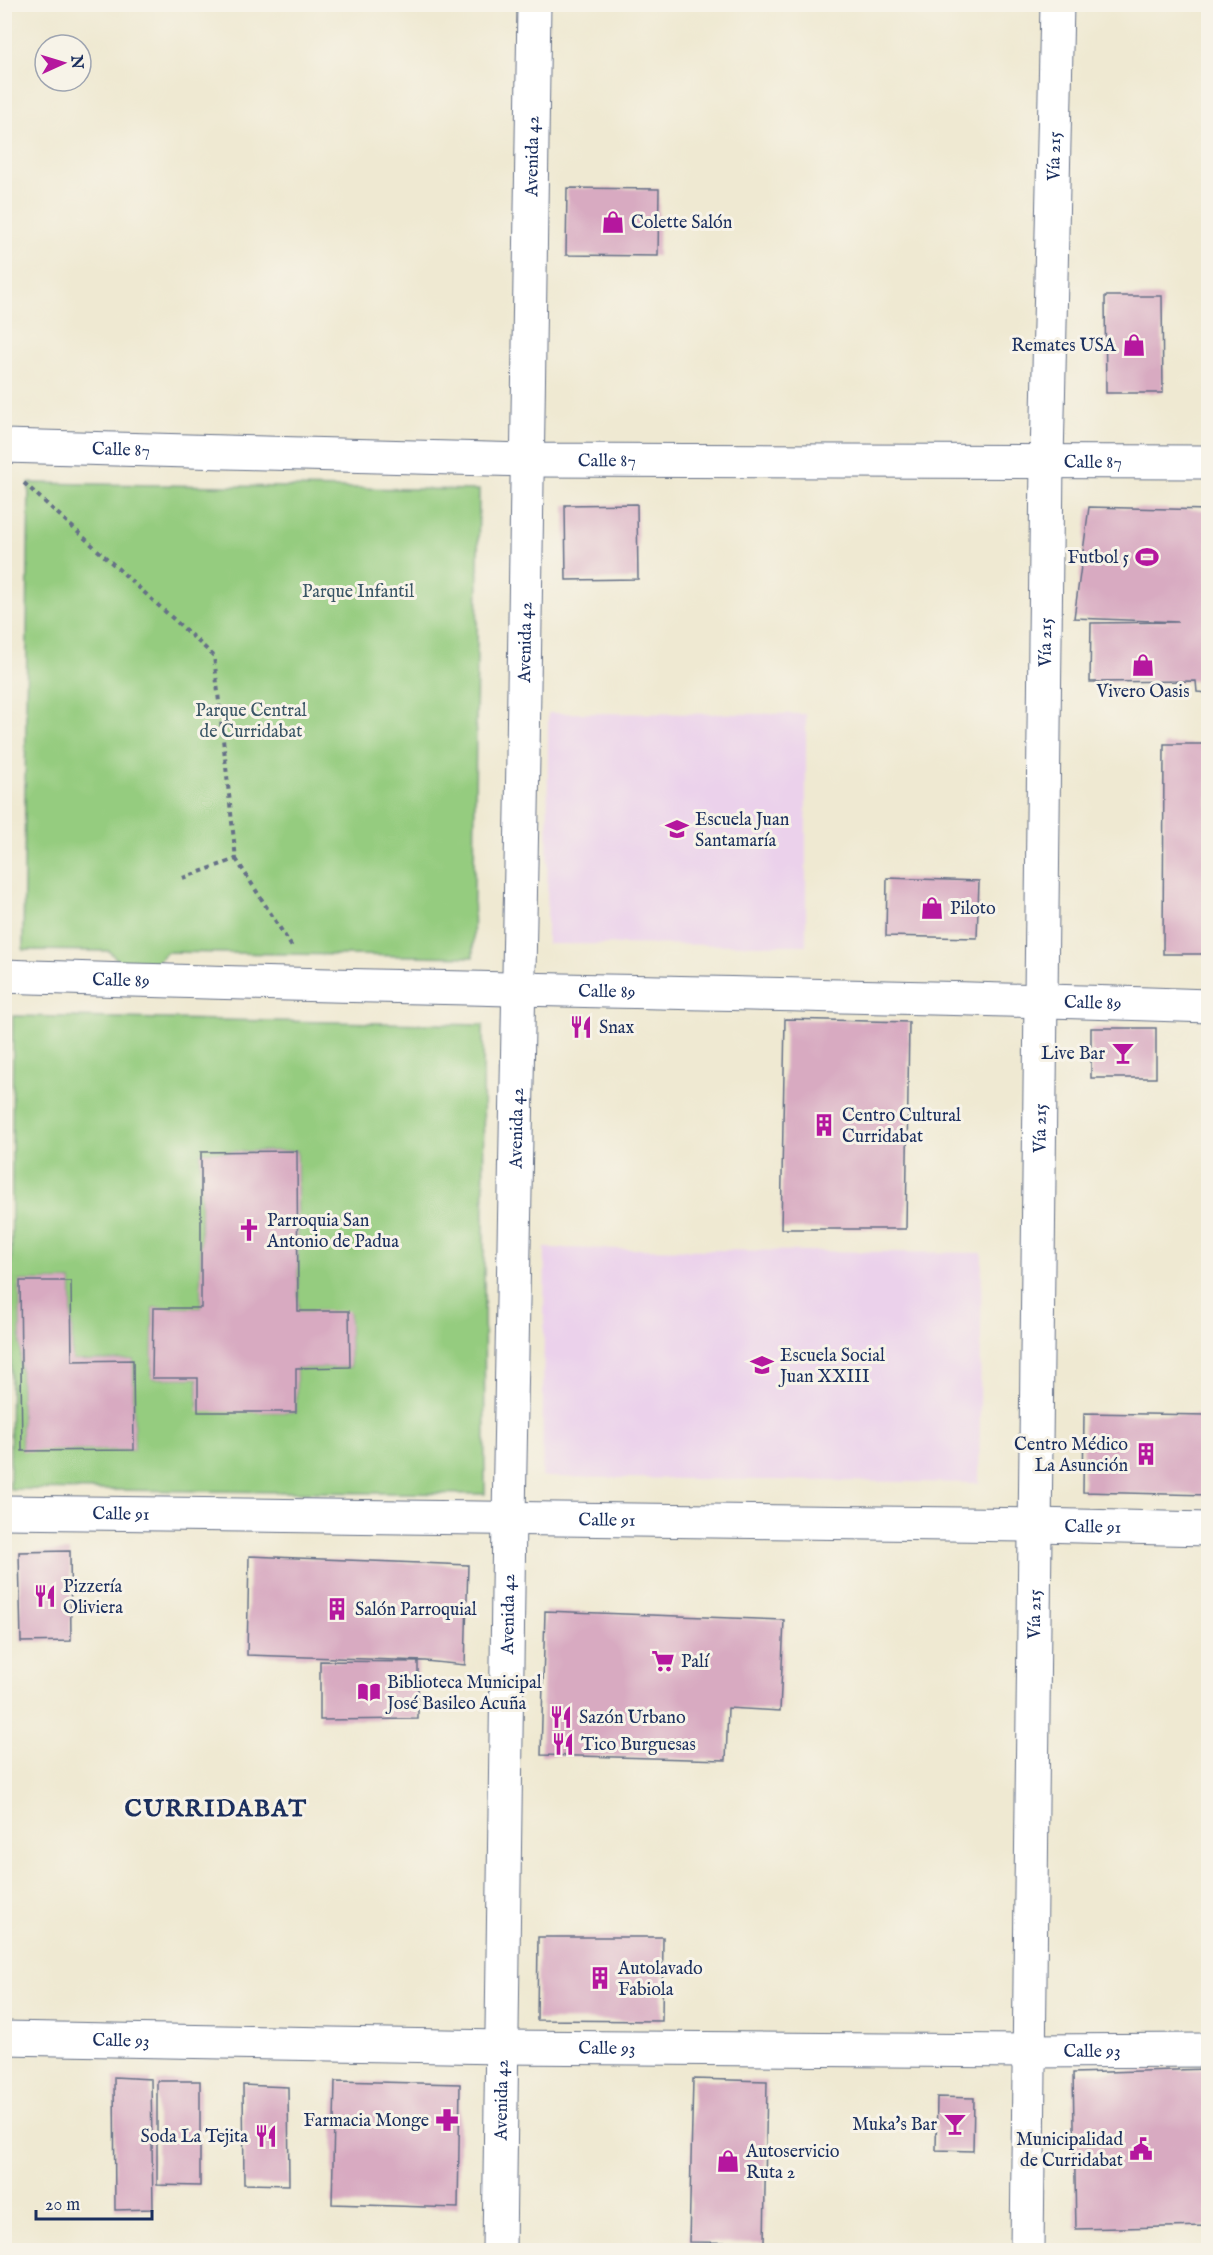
<svg xmlns="http://www.w3.org/2000/svg" width="1213" height="2255" font-family="'IM FELL English',serif">
  <style>
    .built { fill: #ebd1eb }
    .green { fill: #95cc7f; stroke: #587e6e; stroke-width: 1.5; fill-rule: evenodd }
    .building { fill: #d8aac1 }
    .lines { fill: none; stroke-linecap: round; stroke-linejoin: round }
    .minor-casing { stroke: #657087; stroke-width: 35 }
    .major-casing { stroke: #657087; stroke-width: 35 }
    .path { stroke: #657087; stroke-width: 4; stroke-dasharray: 4.5 4.5; stroke-linecap: butt }
    .minor { stroke: #fff; stroke-width: 33 }
    .major { stroke: #fff; stroke-width: 33 }
    .labels { text-anchor: middle; stroke-width: 6; stroke-linejoin: round; paint-order: stroke }
    .street-label { font-size: 18px; fill: #1b2f5e; stroke: #f7f3e8 }
    .poi-label { font-size: 18px; fill: #1b2f5e; stroke: #f7f3e8; text-anchor: start }
    .park-label { font-size: 18px; fill: #3a5666; stroke: #f7f3e8 }
    .district-label { font-size: 24px; font-weight: bold; letter-spacing: 1.5px; fill: #1b2f5e; stroke: #f7f3e8 }
  </style>
  <rect width="100%" height="100%" fill="#f7f3e8"/>
  <filter id="ink" filterUnits="userSpaceOnUse"><feTurbulence type="fractalNoise" baseFrequency=".0167" numOctaves="2"/><feDisplacementMap in="SourceGraphic" scale="12" xChannelSelector="R" yChannelSelector="G"/><feConvolveMatrix kernelMatrix="1 2 1 2 8 2 1 2 1" color-interpolation-filters="sRGB"/></filter>
  <filter id="wash" filterUnits="userSpaceOnUse"><feTurbulence type="fractalNoise" baseFrequency=".008" numOctaves="4" result="noise"/><feDisplacementMap in="SourceGraphic" scale="24" xChannelSelector="R" yChannelSelector="G"/><feGaussianBlur stdDeviation="1.35" result="paint"/><feColorMatrix in="noise" values="0 0 0 0 0 0 0 0 0 0 0 0 0 0 0 0 0 1.4 0 .05"/><feComposite in="paint" operator="in"/></filter>
  <g filter="url(#wash)">
    <rect width="100%" height="100%" fill="#efe9d2"/>
    <path class="built" d="M548 713 806 714V945L547 944Z
      M545 1248 982 1253 979 1483 542 1477Z"/>
    <path class="green" d="M29 483 479 490 473 957 167 952 138 981 109 951 23 950Z
      M13 1016 483 1025 485 1494 10 1489ZM297 1151 298 1311 349 1312 350 1367 296 1368V1412L198 1411V1378H152L153 1308H201V1152ZM20 1281H71L72 1361 133 1360 134 1450H22Z"/>
    <g id="blocks">
      <path class="building" d="M567 188 659 189 658 256 566 255Z
        M1105 296H1162L1163 393H1106Z
        M637 504 638 579 566 580 565 505Z
        M1089 507 1208 510V693L1197 692 1196 681 1090 682 1091 623 1179 622 1074 618Z
        M1164 744H1208V954H1163Z
        M887 878 979 881 977 938 886 936Z
        M785 1019 909 1022 906 1229H781Z
        M1091 1028H1156V1078H1091Z
        M297 1151 298 1311H349L350 1367 296 1368V1412H198V1378H152L153 1308H201V1152Z
        M20 1281H71L72 1361 133 1360 134 1450 22 1451Z
        M1084 1413 1208 1415V1495L1083 1492Z
        M70 1551 71 1641 21 1642 19 1552Z
        M249 1556 468 1565 465 1665 425 1661 247 1655Z
        M545 1611 784 1620 780 1711 728 1708 726 1760 541 1755Z
        M320 1661 418 1662V1719L320 1720Z
        M538 1937H663L662 2021 537 2020Z
        M1208 2069V2226L1076 2229 1073 2073Z
        M114 2077 151 2079 153 2209 115 2210Z
        M693 2079 767 2081 764 2243 689 2242Z
        M157 2081H200V2186L157 2185Z
        M335 2081 460 2084 458 2208 332 2204Z
        M243 2085 288 2087 289 2185 244 2184Z
        M937 2097 974 2098 973 2151 936 2150Z"/>
    </g>
  </g>
  <g filter="url(#ink)">
    <use href="#blocks" fill-opacity="0" stroke="#657087" stroke-width="1.5"/>
    <g class="lines">
      <g class="minor-casing">
        <g id="minor">
          <path id="s1" d="M4 446 528 460 1208 462"/>
          <path id="s2" d="M4 976C406 990 807 992 1208 1006"/>
          <path id="s3" d="M4 1512 1035 1525 1208 1529"/>
          <path id="s4" d="M1029 2051 1208 2050"/>
          <path id="s5" d="M499 2250 509 1517 523 756 534 4"/>
        </g>
      </g>
      <g class="major-casing">
        <g id="major">
          <path id="s6" d="M4 2038 502 2047 1029 2051"/>
          <path id="s7" d="M1027 2250 1047 461 1057 4"/>
        </g>
      </g>
      <path class="path" d="M24 483 214 656 236 859 180 879
        M236 859 292 947"/>
      <use href="#minor" class="minor"/>
      <use href="#major" class="major"/>
    </g>
  </g>
  <defs>
    <g id="shop-bare" transform="scale(1.8)"><path d="M-5-2.5h2.3a2.7 3.5 0 0 1 5.4 0H5L5.5 6h-11ZM-1.5-2.5h3a1.5 2.3 0 0 0-3 0Z" fill="#b5179e" stroke="#f7f3e8" stroke-width="2.5" paint-order="stroke"/></g>
    <g id="stadium-bare" transform="scale(1.8)"><path d="M0-5a6.5 5 0 1 0 0 10a6.5 5 0 1 0 0-10ZM-3.5-1.8h7v3.6h-7Z" fill="#b5179e" stroke="#f7f3e8" stroke-width="2.5" paint-order="stroke"/></g>
    <g id="school-bare" transform="scale(1.8)"><path d="M0-5L7-2L0 1L-7-2ZM-4 1L0 2.5L4 1V4Q0 6-4 4Z" fill="#b5179e" stroke="#f7f3e8" stroke-width="2.5" paint-order="stroke"/></g>
    <g id="restaurant-bare" transform="scale(1.8)"><path d="M-5-6h1v4h1v-4h1v4h1v-4h1v5L-1.5 .5V6h-2V.5L-5-1ZM5-6V6H3V1.5H1.5Q1.5-4 5-6Z" fill="#b5179e" stroke="#f7f3e8" stroke-width="2.5" paint-order="stroke"/></g>
    <g id="bar-bare" transform="scale(1.8)"><path d="M-6-5H6L.8 .8V4.5H3.5V6h-7V4.5H-.8V.8Z" fill="#b5179e" stroke="#f7f3e8" stroke-width="2.5" paint-order="stroke"/></g>
    <g id="building-bare" transform="scale(1.8)"><path d="M-4-6H4V6H1V3H-1V6H-4ZM-2.5-4.3h1.7v1.8h-1.7ZM.8-4.3h1.7v1.8H.8ZM-2.5-1h1.7V.8h-1.7ZM.8-1h1.7V.8H.8Z" fill="#b5179e" stroke="#f7f3e8" stroke-width="2.5" paint-order="stroke"/></g>
    <g id="church-bare" transform="scale(1.8)"><path d="M-1.2-6h2.4v3.5h3.3v2.4h-3.3V6h-2.4V-.1h-3.3v-2.4h3.3Z" fill="#b5179e" stroke="#f7f3e8" stroke-width="2.5" paint-order="stroke"/></g>
    <g id="supermarket-bare" transform="scale(1.8)"><path d="M-6-5.5h2.5l.6 2H6L4.5 2H-2.5L-4.4-4H-6ZM-1.5 3.2a1.3 1.3 0 1 0 .1 0ZM3 3.2a1.3 1.3 0 1 0 .1 0Z" fill="#b5179e" stroke="#f7f3e8" stroke-width="2.5" paint-order="stroke"/></g>
    <g id="library-bare" transform="scale(1.8)"><path d="M-6-4Q-3-5.5-.7-3.5V5Q-3 3-6 4ZM6-4Q3-5.5 .7-3.5V5Q3 3 6 4Z" fill="#b5179e" stroke="#f7f3e8" stroke-width="2.5" paint-order="stroke"/></g>
    <g id="pharmacy-bare" transform="scale(1.8)"><path d="M-2-6h4v4h4v4h-4v4h-4v-4h-4v-4h4Z" fill="#b5179e" stroke="#f7f3e8" stroke-width="2.5" paint-order="stroke"/></g>
    <g id="civic-bare" transform="scale(1.8)"><path d="M-.6-6.5H3V-4.5H.6V-3L4-1V1h2V6H-6V1h2V-1L-.6-3ZM-1.2 2.5V6h2.4V2.5Z" fill="#b5179e" stroke="#f7f3e8" stroke-width="2.5" paint-order="stroke"/></g>
  </defs>
  <g fill-rule="evenodd">
    <use href="#shop-bare" x="613" y="222"/>
    <use href="#shop-bare" x="1134" y="345"/>
    <use href="#stadium-bare" x="1147" y="557"/>
    <use href="#shop-bare" x="1143" y="665"/>
    <use href="#school-bare" x="677" y="829"/>
    <use href="#shop-bare" x="932" y="908"/>
    <use href="#restaurant-bare" x="581" y="1027"/>
    <use href="#bar-bare" x="1123" y="1053"/>
    <use href="#building-bare" x="824" y="1125"/>
    <use href="#church-bare" x="249" y="1230"/>
    <use href="#school-bare" x="762" y="1365"/>
    <use href="#building-bare" x="1146" y="1454"/>
    <use href="#restaurant-bare" x="45" y="1596"/>
    <use href="#building-bare" x="337" y="1609"/>
    <use href="#supermarket-bare" x="663" y="1661"/>
    <use href="#library-bare" x="369" y="1692"/>
    <use href="#restaurant-bare" x="561" y="1717"/>
    <use href="#restaurant-bare" x="563" y="1744"/>
    <use href="#building-bare" x="600" y="1978"/>
    <use href="#pharmacy-bare" x="447" y="2120"/>
    <use href="#bar-bare" x="955" y="2124"/>
    <use href="#restaurant-bare" x="266" y="2136"/>
    <use href="#civic-bare" x="1141" y="2149"/>
    <use href="#shop-bare" x="728" y="2161"/>
  </g>
  <g class="labels">
    <g class="street-label">
      <text dy="6" stroke="none"><textPath href="#s5" startOffset="2094">Avenida 42</textPath></text>
      <text dy="6" stroke="none"><textPath href="#s7" startOffset="2094">Vía 215</textPath></text>
      <text dy="6" stroke="none"><textPath href="#s1" startOffset="117">Calle 87</textPath></text>
      <text dy="6" stroke="none"><textPath href="#s1" startOffset="603">Calle 87</textPath></text>
      <text dy="6" stroke="none"><textPath href="#s1" startOffset="1089">Calle 87</textPath></text>
      <text dy="6" stroke="none"><textPath href="#s7" startOffset="1608">Vía 215</textPath></text>
      <text dy="6" stroke="none"><textPath href="#s5" startOffset="1608">Avenida 42</textPath></text>
      <text dy="6" stroke="none"><textPath href="#s2" startOffset="117">Calle 89</textPath></text>
      <text dy="6" stroke="none"><textPath href="#s2" startOffset="603">Calle 89</textPath></text>
      <text dy="6" stroke="none"><textPath href="#s2" startOffset="1089">Calle 89</textPath></text>
      <text dy="6" stroke="none"><textPath href="#s5" startOffset="1122">Avenida 42</textPath></text>
      <text dy="6" stroke="none"><textPath href="#s7" startOffset="1122">Vía 215</textPath></text>
      <text dy="6" stroke="none"><textPath href="#s3" startOffset="117">Calle 91</textPath></text>
      <text dy="6" stroke="none"><textPath href="#s3" startOffset="603">Calle 91</textPath></text>
      <text dy="6" stroke="none"><textPath href="#s3" startOffset="1089">Calle 91</textPath></text>
      <text dy="6" stroke="none"><textPath href="#s5" startOffset="636">Avenida 42</textPath></text>
      <text dy="6" stroke="none"><textPath href="#s7" startOffset="636">Vía 215</textPath></text>
      <text dy="6" stroke="none"><textPath href="#s6" startOffset="117">Calle 93</textPath></text>
      <text dy="6" stroke="none"><textPath href="#s6" startOffset="603">Calle 93</textPath></text>
      <text dy="6" stroke="none"><textPath href="#s4" startOffset="63">Calle 93</textPath></text>
      <text dy="6" stroke="none"><textPath href="#s5" startOffset="150">Avenida 42</textPath></text>
    </g>
    <g class="poi-label">
      <text x="631" y="228">Colette Salón</text>
      <text x="1116" y="351" text-anchor="end">Remates USA</text>
      <text x="1129" y="563" text-anchor="end">Futbol 5</text>
      <text x="1143" y="697" text-anchor="middle">Vivero Oasis</text>
      <text x="695" y="825">Escuela Juan<tspan x="695" dy="21">Santamaría</tspan></text>
      <text x="950" y="914">Piloto</text>
      <text x="599" y="1033">Snax</text>
      <text x="1105" y="1059" text-anchor="end">Live Bar</text>
      <text x="842" y="1121">Centro Cultural<tspan x="842" dy="21">Curridabat</tspan></text>
      <text x="267" y="1226">Parroquia San<tspan x="267" dy="21">Antonio de Padua</tspan></text>
      <text x="780" y="1361">Escuela Social<tspan x="780" dy="21">Juan XXIII</tspan></text>
      <text x="1128" y="1450" text-anchor="end">Centro Médico<tspan x="1128" dy="21">La Asunción</tspan></text>
      <text x="63" y="1592">Pizzería<tspan x="63" dy="21">Oliviera</tspan></text>
      <text x="355" y="1615">Salón Parroquial</text>
      <text x="681" y="1667">Palí</text>
      <text x="387" y="1688">Biblioteca Municipal<tspan x="387" dy="21">José Basileo Acuña</tspan></text>
      <text x="579" y="1723">Sazón Urbano</text>
      <text x="581" y="1750">Tico Burguesas</text>
      <text x="618" y="1974">Autolavado<tspan x="618" dy="21">Fabiola</tspan></text>
      <text x="429" y="2126" text-anchor="end">Farmacia Monge</text>
      <text x="937" y="2130" text-anchor="end">Muka's Bar</text>
      <text x="248" y="2142" text-anchor="end">Soda La Tejita</text>
      <text x="1123" y="2145" text-anchor="end">Municipalidad<tspan x="1123" dy="21">de Curridabat</tspan></text>
      <text x="746" y="2157">Autoservicio<tspan x="746" dy="21">Ruta 2</tspan></text>
    </g>
    <g class="park-label">
      <text x="358" y="597">Parque Infantil</text>
      <text x="251" y="716">Parque Central<tspan x="251" dy="21">de Curridabat</tspan></text>
    </g>
    <g class="district-label">
      <text x="216" y="1816">CURRIDABAT</text>
    </g>
  </g>
  <rect width="1213" height="2255" fill="none" stroke="#f7f3e8" stroke-width="24"/>
  <g transform="translate(63 63) rotate(86)"><circle r="28" fill="#f7f3e8" stroke="#9fa5b1" stroke-width="1.5"/>
  <path d="M0-4.5L10 22L0 15L-10 22Z" fill="#b5179e"/>
  <text y="-9" font-size="16" font-weight="bold" text-anchor="middle" fill="#1b2f5e">N</text>
  </g>
  <path d="M36 2210v9h116v-9" fill="none" stroke="#1b2f5e" stroke-width="3"/>
  <text x="45" y="2210" font-size="18" fill="#1b2f5e" stroke="#f7f3e8" stroke-width="4.5" paint-order="stroke">20 m</text>
</svg>
